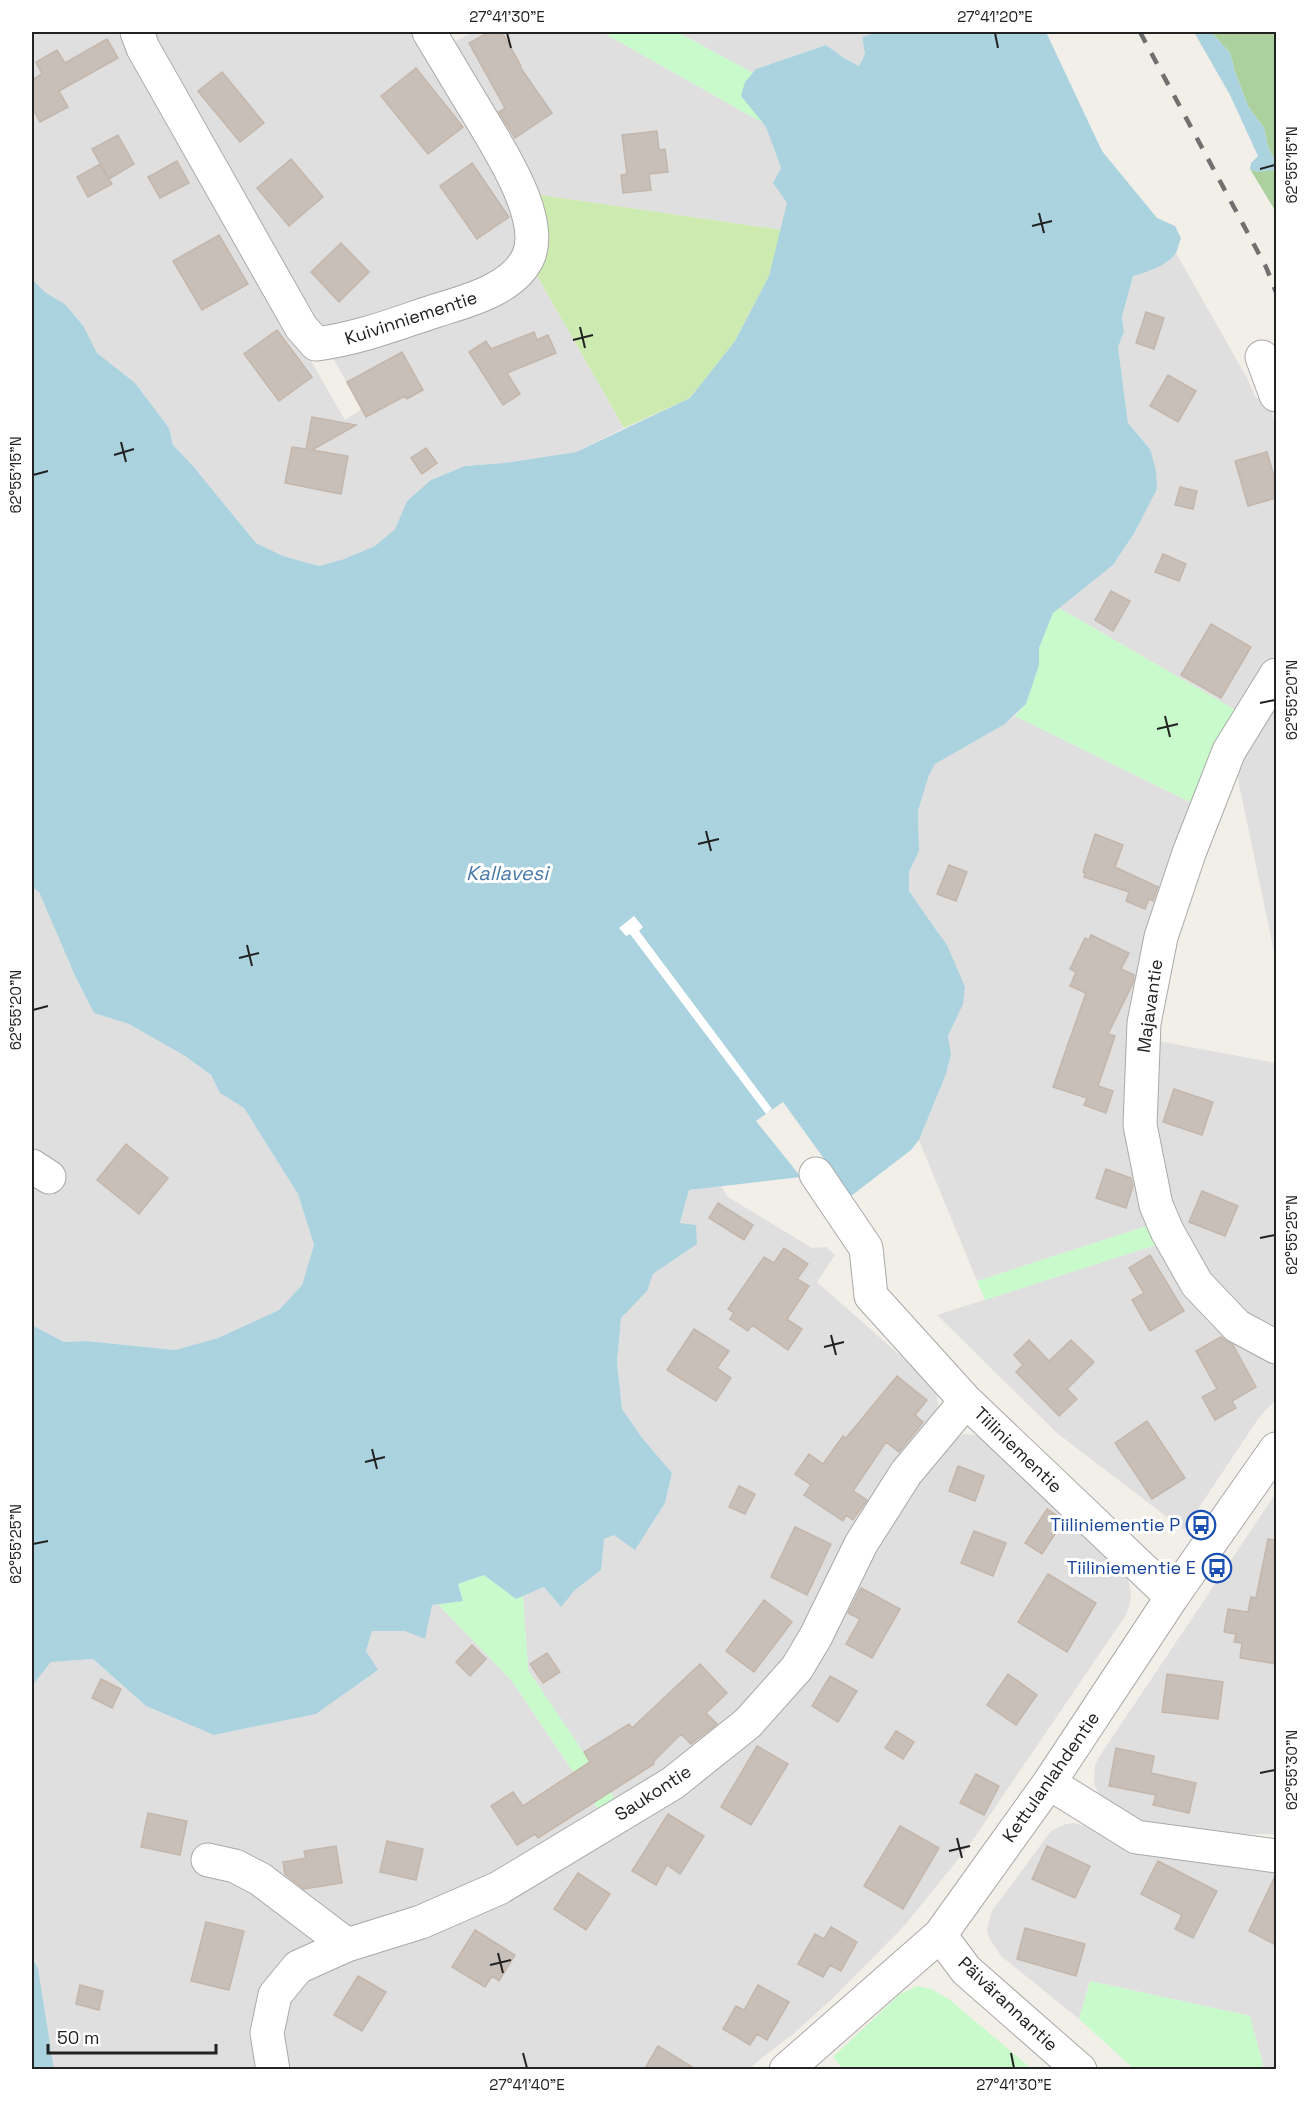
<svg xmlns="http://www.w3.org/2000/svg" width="1308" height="2101" font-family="'Space Grotesk',sans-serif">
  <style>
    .residential { fill: #e0dfdf }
    .grass { fill: #cdebb0 }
    .forest { fill: #add19e }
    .park { fill: #c8facc }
    .water { fill: #aad3df }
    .pier { fill: #fff }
    .building { fill: #c7bfb8; stroke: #c4b6ab; stroke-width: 1.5 }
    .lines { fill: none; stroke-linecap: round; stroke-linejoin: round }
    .minor-casing { stroke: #a9a9a9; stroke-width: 35 }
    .minor { stroke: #fff; stroke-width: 33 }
    .rail { stroke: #707070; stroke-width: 4.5; stroke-dasharray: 12 12; stroke-linecap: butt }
    .ticks { fill: none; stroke: #222; stroke-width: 2 }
    .labels { text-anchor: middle; stroke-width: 6; stroke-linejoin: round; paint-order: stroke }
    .street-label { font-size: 18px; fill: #222; stroke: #fff }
    .transit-label { font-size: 18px; fill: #164399; stroke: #fff; text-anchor: end }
    .water-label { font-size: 20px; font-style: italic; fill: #4a7aab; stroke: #fff }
    .neatline { fill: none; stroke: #222; stroke-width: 2 }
    .ticks-label { font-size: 15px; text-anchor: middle; fill: #222 }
  </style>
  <rect width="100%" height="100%" fill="#f2efe9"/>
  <path class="residential" d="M32 32H125L208 182 345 420 362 409 331 355 532 267 624 428 576 452 503 463 465 466 431 480 407 501 395 529 375 546 344 559 319 566 283 556 256 543 193 466 173 445 169 428 97 353 84 327 66 305 45 292 32 279Z
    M147 32H413L517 207 521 247 495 276 350 327 330 328 319 323 310 317Z
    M473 32H602L763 123 766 127 781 168 773 183 787 203 782 230 534 194 445 47Z
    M677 32H878L862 37 865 54 859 66 844 58 826 45 756 69 753 73Z
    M1176 253 1247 378 1256 398 1263 401 1271 409 1276 428V652L1239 712 1059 608 1113 565 1135 532 1157 489 1150 449 1128 423 1118 347 1124 332 1122 317 1133 275 1153 270Z
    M1276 690V961L1235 765Z
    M1015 716 1194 804 1148 953 1153 1224 977 1281 919 1140 946 1074 951 1055 948 1036 955 1021 940 934 909 891V872L919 851 918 811 929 775 935 764 1005 724Z
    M32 887 39 892 76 978 94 1013 129 1024 185 1056 211 1075 220 1093 244 1108 298 1194 314 1245 302 1285 279 1310 218 1338 175 1350 86 1341 64 1342 32 1325Z
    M1152 1040 1276 1063V1338L1249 1323 1192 1258 1158 1172Z
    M721 1186 728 1197 812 1248 826 1247 835 1255 817 1282 929 1381 936 1392 939 1410 790 1653 719 1730 617 1802 528 1670 523 1596 544 1587 561 1606 575 1590 601 1570 603 1539 614 1535 635 1549 665 1503 672 1473 643 1439 622 1409 617 1362 621 1318 646 1291 653 1274 697 1244 680 1224 689 1190Z
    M1162 1243 1276 1360V1399L1258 1419 1184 1530 1057 1433 937 1315Z
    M965 1434 983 1436 1124 1572 1129 1583 1131 1593 1130 1604 1126 1615 968 1847 905 1925 833 1998 793 2034 748 2069 282 2070 277 2028 299 1981 728 1751 871 1545 954 1437Z
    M1276 1493V1834L1204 1835 1138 1821 1103 1802 1094 1784 1095 1765 1099 1757Z
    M438 1604 512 1681 601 1813 471 1890 308 1948 261 2069H54L38 1968 32 1958V1686L51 1662 93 1659 146 1706 214 1735 316 1714 378 1670 365 1651 372 1631H405L432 1605Z
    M1072 1823 1087 1826 1160 1856 1193 1862 1276 1865V2069H1264L1250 2016 1090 1981 1079 2019 1001 1956 989 1938 987 1929 992 1911 1051 1831 1063 1825Z"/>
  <path class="grass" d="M534 194 782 230 769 276 735 341 690 398 624 428 532 267Z"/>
  <path class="forest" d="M1211 32H1276V212L1250 169 1257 172 1276 163 1268 147 1264 128 1248 106 1235 72 1230 53Z"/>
  <path class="park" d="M602 32H677L753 73 745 82 742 96 763 123Z
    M1059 608 1239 712 1194 804 1015 716 1026 704 1039 665V648L1053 613Z
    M1153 1224 1162 1243 985 1300 977 1281Z
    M484 1575 516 1599 523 1596 528 1670 617 1802 601 1813 512 1681 438 1604 463 1601 458 1584Z
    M1090 1981 1250 2016 1264 2069H1134L1079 2019Z
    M917 1986 931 1989 950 2000 1032 2069H843L833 2057 900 1994Z"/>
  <path class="water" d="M878 32H1046L1102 151 1157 218 1175 226 1181 238C1179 242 1178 249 1176 253 1167 266 1147 272 1133 276L1122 317 1124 332 1118 347 1128 423 1150 449 1156 470 1157 489 1135 532 1113 565 1053 613 1039 648V665L1026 704 1005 724 935 764 929 775 918 811 919 851 909 872V891L947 945 965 987 963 1004 948 1036 951 1055 946 1074 919 1140 911 1150 851 1196 783 1102 756 1121 801 1177 689 1190 680 1223 696 1225 697 1244 653 1274 647 1291 621 1318 617 1362 622 1409 643 1439 672 1473 665 1503 635 1550 614 1535 604 1539 601 1570 575 1590 561 1607 544 1587 516 1599 484 1575 458 1584 463 1601 432 1605 425 1639 405 1631H372L366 1651 378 1670 316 1714 214 1735 146 1706 93 1659 51 1662 32 1686V1325L64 1342 86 1341 175 1350 218 1338 279 1310 302 1285 314 1245 298 1194 244 1108 220 1093 211 1075 185 1056 129 1024 94 1013 76 978 39 892 32 887V279L45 292 66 305 84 327 97 353 135 383 169 428 173 445 193 466 256 543 283 556 319 566 344 559 375 546 395 529 407 501 431 480 465 466 504 463 576 452 690 398 735 341 769 276 787 203 773 183 781 168 766 127 741 96 745 82 756 69 826 45 844 58 859 66 865 54 862 37Z
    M1194 32H1211L1230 53 1235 72 1248 106 1264 128 1268 147 1276 163 1275 170 1257 172 1250 169 1251 163 1258 156 1230 95Z
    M32 1958 38 1968 54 2069H32Z"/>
  <path class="pier" d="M634 916 643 927 639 931 772 1109 766 1114 630 934 626 936 619 928Z"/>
  <path class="building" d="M489 32H502L521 66 520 67 552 113 515 138 499 112 505 108 469 43Z
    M107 39 118 58 59 91 68 107 40 122 32 107V80L42 74 36 62 57 50 65 63Z
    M416 68 463 127 428 154 381 96Z
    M222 72 264 123 240 142 198 91Z
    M657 131 659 150 665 149 668 172 649 174 651 190 623 193 621 175 627 174 622 135Z
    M118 135 134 164 109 179 92 149Z
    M291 159 323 197 289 226 257 188Z
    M177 161 189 183 160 198 148 177Z
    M472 163 509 217 477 239 440 186Z
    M100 164 112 184 88 197 77 177Z
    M219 235 248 284 202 310 173 261Z
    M341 243 369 272 339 302 311 272Z
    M1146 312 1164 318 1154 349 1136 343Z
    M277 330 312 377 279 401 244 354Z
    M534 332 537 340 548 335 556 353 507 373 520 394 503 405 469 352 486 341 491 349Z
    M402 352 423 390 407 399 405 396 366 417 347 382Z
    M1168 375 1196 391 1178 422 1150 406Z
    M312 417 356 425 312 450 348 456 341 494 285 483 292 447 306 449Z
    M426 448 437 463 422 474 411 458Z
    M1267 452 1276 483V498L1248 506 1235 461Z
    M1180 487 1197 491 1193 509 1175 505Z
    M1163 554 1186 564 1179 581 1155 572Z
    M1111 591 1130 601 1113 631 1095 620Z
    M1211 624 1251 647 1221 698 1181 675Z
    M1095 834 1123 845 1115 867 1158 887 1153 901 1149 899 1145 909 1126 901 1129 892 1084 877 1085 873 1083 872Z
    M949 865 967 872 956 901 937 894Z
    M1091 935 1129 953 1121 969 1134 975 1133 983 1108 1034 1115 1036 1098 1086 1113 1091 1106 1113 1084 1105 1087 1098 1053 1087 1086 993 1070 986 1076 972 1070 969 1085 938 1089 940Z
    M1174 1089 1213 1102 1202 1135 1163 1122Z
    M126 1144 168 1178 139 1214 97 1180Z
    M1106 1169 1131 1178 1133 1186 1126 1208 1096 1198Z
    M1202 1191 1238 1206 1225 1236 1189 1222Z
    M718 1203 753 1225 744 1240 709 1218Z
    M784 1248 808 1264 797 1279 809 1286 787 1319 802 1329 788 1350 752 1325 748 1331 730 1319 734 1313 728 1309 764 1257 774 1263Z
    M1150 1255 1184 1311 1150 1331 1132 1300 1144 1293 1129 1268Z
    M694 1329 729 1351 717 1368 731 1378 716 1401 667 1370Z
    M1221 1337 1233 1345 1256 1387 1232 1401 1236 1408 1215 1420 1202 1397 1217 1389 1196 1351Z
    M1029 1340 1049 1361 1071 1340 1094 1362 1067 1389 1077 1399 1059 1416 1016 1372 1023 1365 1014 1355Z
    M897 1376 927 1400 915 1415 923 1422 899 1452 886 1442 853 1491 867 1500 853 1520 846 1515 843 1521 804 1495 811 1485 795 1474 809 1454 823 1464 843 1436 846 1438Z
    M1147 1421 1185 1478 1152 1499 1115 1443Z
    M958 1466 984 1476 975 1501 949 1491Z
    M739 1486 755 1494 745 1514 729 1507Z
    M1047 1509 1064 1520 1042 1554 1025 1543Z
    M795 1527 831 1544 807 1595 771 1577Z
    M974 1531 1006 1543 993 1576 961 1563Z
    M1268 1539 1276 1540V1664L1240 1658 1242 1643 1234 1642 1236 1634 1224 1632 1228 1609 1248 1612 1251 1597 1256 1598Z
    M1048 1574 1096 1603 1067 1652 1018 1622Z
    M861 1588 900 1609 872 1658 846 1644 860 1619 848 1613Z
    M764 1600 792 1622 754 1672 726 1651Z
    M472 1645 486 1659 470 1676 456 1662Z
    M547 1653 560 1672 543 1683 530 1664Z
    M700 1664 727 1693 706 1713 717 1724 691 1744 681 1734 653 1762 654 1764 538 1838 535 1834 517 1845 491 1806 513 1792 523 1806 590 1762 584 1752 629 1724 632 1728Z
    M1008 1674 1037 1695 1016 1725 987 1705Z
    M1167 1674 1223 1682 1218 1719 1162 1712Z
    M830 1676 857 1691 838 1722 812 1706Z
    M101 1679 121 1689 112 1708 92 1698Z
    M896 1731 914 1742 903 1759 885 1748Z
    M757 1746 788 1764 751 1825 721 1807Z
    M1116 1748 1154 1756 1151 1773 1196 1783 1189 1813 1153 1805 1156 1795 1109 1786Z
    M976 1774 999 1786 984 1815 960 1803Z
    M148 1813 187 1821 180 1855 141 1847Z
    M668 1814 704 1836 680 1874 667 1865 656 1885 632 1871Z
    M900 1826 939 1848 903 1909 864 1886Z
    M387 1841 423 1849 416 1880 380 1872Z
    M336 1846 342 1883 304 1889 285 1874 283 1862 306 1858 304 1851Z
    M1047 1846 1090 1866 1075 1898 1032 1879Z
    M1158 1861 1217 1891 1193 1938 1175 1929 1182 1915 1141 1894Z
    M578 1873 610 1894 586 1930 554 1909Z
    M1276 1874V1945L1249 1931Z
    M206 1922 244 1931 229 1990 191 1981Z
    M831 1927 857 1942 841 1971 830 1965 823 1977 798 1964 815 1934 824 1939Z
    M1025 1928 1085 1944 1076 1976 1017 1959Z
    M475 1930 515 1955 499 1981 492 1976 485 1987 452 1967Z
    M358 1976 386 1992 362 2031 334 2015Z
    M80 1985 103 1991 99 2010 76 2004Z
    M758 1985 789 2002 767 2040 757 2034 750 2045 723 2029 736 2006 744 2010Z
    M658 2046 697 2070H644Z"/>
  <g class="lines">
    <g class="minor-casing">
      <path id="minor" d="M137 32 143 48 301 327 316 344C358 339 398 323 438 310 468 301 516 288 529 255 544 215 496 144 476 110 460 84 445 58 429 32
        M1262 357 1276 395
        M1276 675 1229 751 1189 853 1161 937 1144 1023 1140 1125 1156 1205 1167 1231 1197 1284 1237 1326 1276 1347
        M32 1166 49 1177
        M816 1174 866 1248 871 1296 966 1401 1172 1597
        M1049 1783 1136 1837 1276 1856
        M208 1860 235 1866 260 1879 347 1945
        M940 1935 966 1970 1080 2070
        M273 2070 267 2033 275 1995 298 1967 347 1945 421 1922 499 1888 673 1783 748 1723 797 1668 816 1636 861 1544 906 1473 966 1401
        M786 2070 940 1935 1049 1783 1172 1597 1276 1449"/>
    </g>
    <use href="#minor" class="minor"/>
    <path class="rail" d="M1140 32 1266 267 1276 292"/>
  </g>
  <path class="ticks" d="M507 33 511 48M995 33 998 48M1260 169 1275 165M1039 213 1044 233M1032 226 1052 221M580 327 585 348M573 340 593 335M121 442 126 462M114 455 134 449M33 475 48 471M1260 703 1275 700M1165 716 1170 737M1157 729 1178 724M706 831 711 851M698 844 719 839M247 945 252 966M239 958 259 953M33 1010 48 1006M1260 1238 1275 1235M831 1335 836 1355M824 1347 844 1342M372 1449 377 1469M365 1462 385 1457M33 1544 48 1541M1260 1773 1275 1770M957 1838 962 1858M949 1851 970 1846M498 1953 503 1973M490 1965 511 1960M523 2053 527 2068M1011 2053 1014 2068"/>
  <defs>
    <g id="bus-ring" transform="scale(1.5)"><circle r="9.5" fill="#fff" stroke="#1a4fb4" stroke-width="1.5"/><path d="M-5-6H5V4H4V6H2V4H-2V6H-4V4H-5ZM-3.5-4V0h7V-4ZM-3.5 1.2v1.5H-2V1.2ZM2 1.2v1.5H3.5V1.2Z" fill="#1a4fb4"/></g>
  </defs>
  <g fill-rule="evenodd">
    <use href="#bus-ring" x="1201" y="1525"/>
    <use href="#bus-ring" x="1217" y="1568"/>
  </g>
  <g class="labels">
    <g class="street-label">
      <text transform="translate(411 318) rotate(-18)" y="6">Kuivinniementie</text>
      <text transform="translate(1150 1006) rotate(-82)" y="6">Majavantie</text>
      <text transform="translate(1018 1450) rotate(44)" y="6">Tiiliniementie</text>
      <text transform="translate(1051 1777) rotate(-55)" y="6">Kettulanlahdentie</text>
      <text transform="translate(653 1793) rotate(-33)" y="6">Saukontie</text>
      <text transform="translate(1008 2004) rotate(43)" y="6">Päivärannantie</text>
    </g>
    <g class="transit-label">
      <text x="1180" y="1531">Tiiliniementie P</text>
      <text x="1196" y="1574">Tiiliniementie E</text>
    </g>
    <g class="water-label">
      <text x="507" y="880">Kallavesi</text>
    </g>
  </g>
  <rect width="1308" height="2101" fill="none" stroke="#ffffff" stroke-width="66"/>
  <path d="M48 2044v9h168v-9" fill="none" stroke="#222222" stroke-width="3"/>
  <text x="57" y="2044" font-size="18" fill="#222222" stroke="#ffffff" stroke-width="4.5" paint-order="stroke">50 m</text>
  <rect x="33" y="33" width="1242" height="2035" class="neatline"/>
  <g class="ticks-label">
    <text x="507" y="22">27°41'30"E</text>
    <text x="995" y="22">27°41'20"E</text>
    <text transform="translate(1292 165) rotate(-90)" y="5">62°55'15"N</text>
    <text transform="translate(16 475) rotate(-90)" y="5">62°55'15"N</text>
    <text transform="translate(1292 700) rotate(-90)" y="5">62°55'20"N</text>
    <text transform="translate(16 1010) rotate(-90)" y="5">62°55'20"N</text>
    <text transform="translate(1292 1235) rotate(-90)" y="5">62°55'25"N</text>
    <text transform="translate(16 1544) rotate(-90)" y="5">62°55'25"N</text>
    <text transform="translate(1292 1770) rotate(-90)" y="5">62°55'30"N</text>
    <text x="527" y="2090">27°41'40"E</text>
    <text x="1014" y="2090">27°41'30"E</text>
  </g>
</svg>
